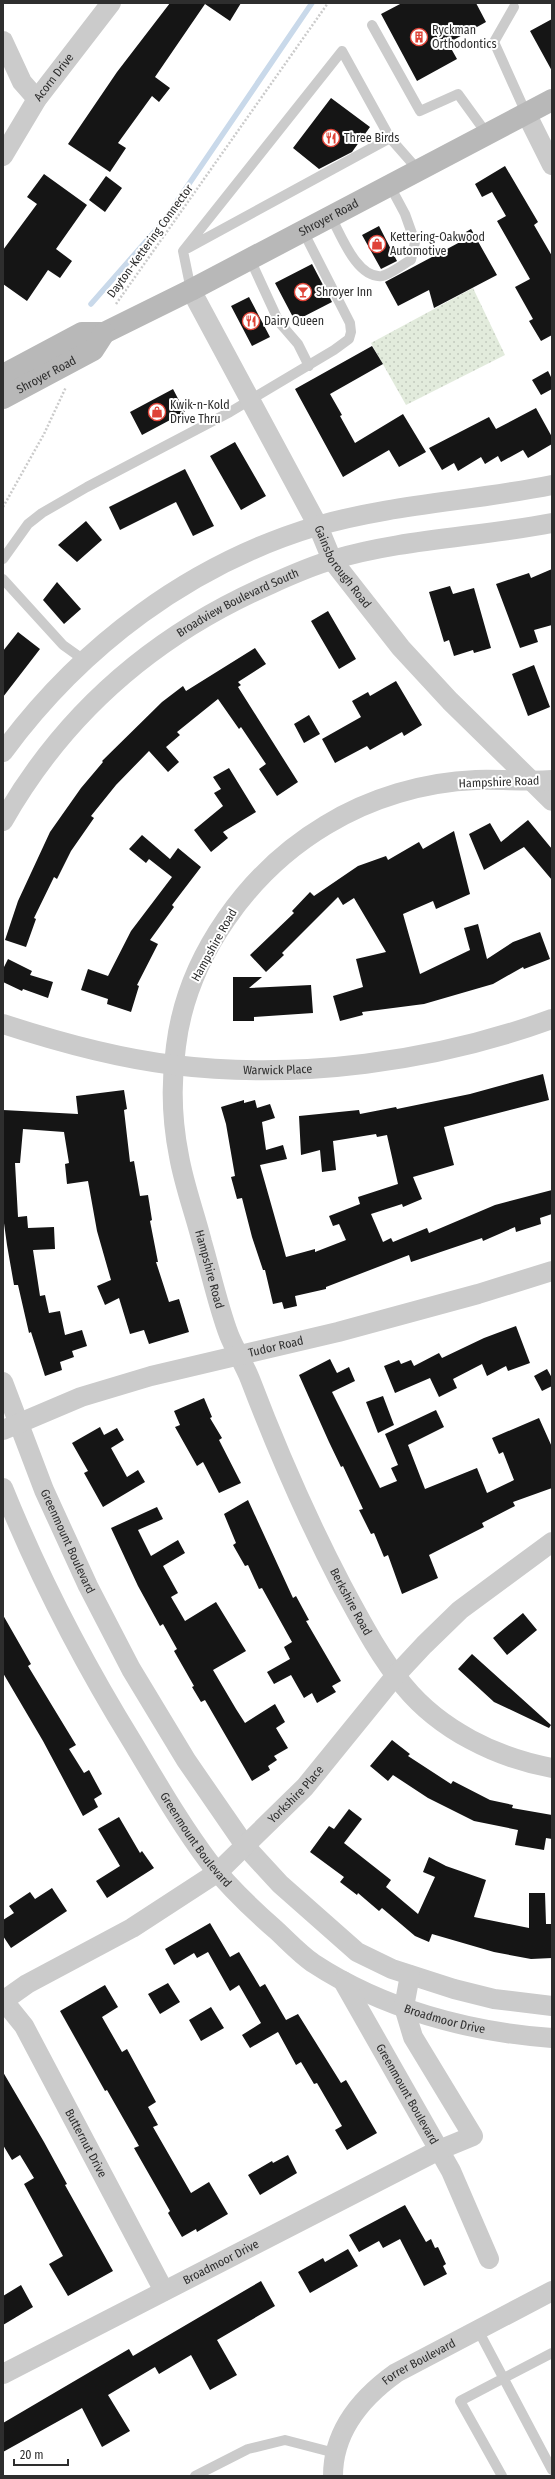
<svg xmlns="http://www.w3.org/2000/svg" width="555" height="2479" font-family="'Fira Sans Condensed',sans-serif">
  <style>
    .grass { fill: url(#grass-dots) }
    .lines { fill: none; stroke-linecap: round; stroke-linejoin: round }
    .stream { stroke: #c9d9ea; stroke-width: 5.5 }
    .building { fill: #151515 }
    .path { stroke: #cbcbcb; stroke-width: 2.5; stroke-dasharray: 2 2; stroke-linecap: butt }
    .lane { stroke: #cbcbcb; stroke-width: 10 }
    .street { stroke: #cbcbcb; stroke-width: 20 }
    .secondary { stroke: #b8b8b8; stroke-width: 22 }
    .labels { text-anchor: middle; stroke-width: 4; stroke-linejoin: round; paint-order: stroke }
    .poi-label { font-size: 12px; fill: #2e2e2e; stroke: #fff; text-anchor: start }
    .street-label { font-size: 12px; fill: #2e2e2e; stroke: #fff }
  </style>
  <defs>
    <pattern id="grass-dots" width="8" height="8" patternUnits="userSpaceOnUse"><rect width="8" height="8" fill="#e2ebdc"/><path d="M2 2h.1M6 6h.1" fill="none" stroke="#c2cabd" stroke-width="1.8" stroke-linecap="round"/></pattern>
  </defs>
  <rect width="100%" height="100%" fill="#fff"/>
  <path class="grass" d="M473 288 505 355 406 405 371 343Z"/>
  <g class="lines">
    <path class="stream" d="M91 304 163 222 312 3"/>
  </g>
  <path class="building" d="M170 3H241L230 21 205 4 155 77 170 88 159 102 152 96 118 143 126 148 110 172 68 144 117 72Z
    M402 3H476L486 22 448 43 457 59 417 81 381 14Z
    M552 19V71L530 31Z
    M331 98 370 127 352 152 319 169 293 148Z
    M505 166 538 222 534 225 552 256V335L541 341 529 321 533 319 515 287 530 279 497 221 506 216 492 192 482 197 475 184Z
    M44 174 87 205 56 249 72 261 60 278 48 270 27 301 3 284V250L37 204 27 197Z
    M106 176 122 188 105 212 89 200Z
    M379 226 397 261 381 269 362 235Z
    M471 229 497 275 434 308 429 290 398 306 385 282 462 241 459 236Z
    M312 264 332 302 295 321 275 283Z
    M249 297 270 337 252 346 231 306Z
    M372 346 383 364 330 394 342 415 340 416 355 443 403 414 426 452 399 467 389 450 343 477 295 389Z
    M548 371 552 379V389L541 395 532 380Z
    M173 389 185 412 142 435 130 412Z
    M536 408 552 437V444L528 458 523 450 501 462 498 456 485 464 481 457 458 471 454 463 442 470 429 448 489 417 496 429Z
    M235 442 266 496 241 510 210 456Z
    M185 469 214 526 193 536 176 502 120 530 109 507Z
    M86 521 102 540 77 562 58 545Z
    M552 569V625L534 630 538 642 520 648 496 584 529 573 531 578Z
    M57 582 81 609 64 624 43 600Z
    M450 586 453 594 474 588 491 648 474 653 473 650 454 656 449 640 444 642 429 592Z
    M328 611 356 659 339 669 311 621Z
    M18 632 40 649 3 697V651Z
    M255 648 266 664 238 682 241 685 238 687 298 782 277 796 259 769 266 764 241 727 239 729 218 699 177 732 180 735 166 747 179 762 168 772 149 751 116 785 91 816 94 818 71 851 57 879 54 877 34 918 36 919 26 947 5 940 18 901 50 832 81 788 103 762 102 761 162 702 183 686 186 691Z
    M534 665 550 707 528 716 512 674Z
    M396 681 422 725 404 736 402 732 370 750 367 746 335 763 322 739 361 717 352 701 368 692 370 696Z
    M309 715 320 734 304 743 294 724Z
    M229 768 256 812 223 832 228 838 211 852 194 830 223 806 214 793 221 789 213 777Z
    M528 820 552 849V880L524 847 484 870 469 834 490 823 501 842Z
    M454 831 470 894 436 909 433 901 403 914 420 974 470 950 464 928 478 924 487 959 513 942 540 932 550 959 524 969 523 967 493 984 424 1004 362 1012 363 1015 340 1021 333 996 363 987 356 959 386 952 354 898 343 905 338 897 282 953 284 955 266 972 250 955 294 913 292 911 310 892 314 896 358 866 386 856 388 860 419 842 423 849Z
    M142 835 170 859 178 848 201 867 172 905 174 907 150 940 158 944 137 985 139 986 131 1012 107 1004 108 999 81 990 88 969 108 976 131 931 172 877 149 859 146 863 129 849Z
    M8 959 32 971 30 975 53 982 48 998 23 989 22 991 3 982V969Z
    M233 977H262L249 988 311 985 313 1013 254 1017V1021H233Z
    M543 1074 549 1100 444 1127 454 1165 413 1177 422 1199 403 1207 402 1204 371 1214 383 1242 391 1238 393 1242 427 1228 429 1233 495 1205 552 1190V1214L540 1218 541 1224 516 1232 515 1227 483 1241 482 1238 411 1262 409 1255 326 1287V1289L295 1296 297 1306 284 1309 282 1302 273 1304 265 1270H263L252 1237 242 1198 237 1199 231 1177 235 1176 226 1124 221 1107 244 1100V1103L255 1100 257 1108 270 1104 275 1118 262 1122 266 1150 283 1145 287 1159 260 1165 286 1257 315 1249V1252L346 1240 339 1224 333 1226 329 1216 360 1204 358 1197 398 1184 387 1135 377 1137 376 1134 333 1141 336 1170 322 1172 320 1150 301 1155 299 1116 359 1110 360 1114 396 1107 397 1109 470 1094Z
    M124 1090 127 1109 124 1110 130 1162 134 1161 140 1196 148 1195 152 1220 150 1221 158 1262H156L169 1302 179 1299 189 1332 149 1344 144 1330 130 1334 119 1298 105 1305 97 1286 111 1280 97 1231 88 1181 67 1184 65 1164 69 1163 64 1132 23 1129 20 1163H15L18 1217 27 1216 28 1228 54 1227 55 1249 33 1250 40 1296 45 1295 49 1313 60 1311 65 1335 82 1330 87 1346 72 1351 74 1357 60 1362 62 1370 45 1376 31 1332 29 1333 18 1285H14L7 1245 3 1216V1110L78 1114 76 1096Z
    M516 1326 530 1363 508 1371 506 1366 487 1376 482 1364 453 1379 457 1388 439 1397 430 1378 395 1393 384 1366 399 1360 401 1364 411 1360 414 1366 439 1353 442 1358 484 1338Z
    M330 1359 337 1373 349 1367 355 1381 332 1392 380 1488 397 1481 391 1468 398 1465 385 1434 436 1410 444 1427 408 1445 425 1489 477 1468 487 1493 514 1480 503 1452 499 1454 492 1438 539 1418 552 1447V1488L513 1502 515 1506 482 1523 484 1527 429 1555 438 1578 402 1594 388 1555 384 1557 374 1533 371 1534 359 1510 363 1509 343 1466 341 1467 329 1442 299 1375Z
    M547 1369 552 1378V1386L542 1391 534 1376Z
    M383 1396 394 1425 378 1433 366 1402Z
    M204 1398 212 1417 210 1418 222 1438 219 1440 241 1483 219 1493 203 1462 197 1466 175 1427 180 1425 174 1411Z
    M100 1427 104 1435 117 1428 124 1440 111 1448 127 1477 138 1470 145 1482 103 1507 84 1473 88 1471 72 1443Z
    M248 1500 293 1598 296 1596 309 1620 306 1621 341 1681 332 1686 336 1692 317 1703 312 1693 304 1698 291 1675 274 1684 267 1672 290 1659 284 1647 292 1642 262 1588 259 1589 248 1565 245 1566 233 1545 236 1543 224 1514Z
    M157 1507 163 1519 138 1530 151 1556 178 1540 185 1553 163 1566 178 1593 171 1597 185 1621 216 1602 246 1651 213 1670 236 1709 245 1723 275 1704 285 1722 276 1728 288 1748 274 1756 277 1760 268 1766 270 1770 252 1781 205 1700 201 1702 192 1687 194 1686 174 1651 177 1649 163 1624 160 1626 138 1586 111 1528Z
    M523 1613 537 1630 507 1655 493 1638Z
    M3 1615 31 1664 28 1666 76 1745 69 1749 84 1773 89 1770 102 1794 94 1799 98 1807 83 1816 43 1741 3 1673Z
    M472 1654 551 1725 549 1728 494 1702 458 1669Z
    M392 1740 410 1754 408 1756 451 1784 453 1781 490 1800 513 1805 512 1808 552 1815V1839L546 1838 544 1850 515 1845 518 1830 474 1821 428 1798 393 1775 388 1781 370 1766Z
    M349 1809 362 1819 344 1843 391 1880 386 1887 418 1914 435 1877 423 1872 429 1857 446 1866 486 1880 474 1917 529 1928V1893H545L546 1924H552V1958L531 1959 494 1952 432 1934 429 1942 415 1936 382 1908 379 1911 358 1893 357 1895 340 1882 344 1877 310 1852 329 1826 334 1829Z
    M119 1817 140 1853 142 1851 154 1868 107 1898 96 1881 120 1866 98 1829Z
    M52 1888 67 1911 11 1948 3 1936V1920L14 1913 9 1906 30 1892 35 1899Z
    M210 1923 230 1957 239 1952 260 1987 265 1984 286 2020 298 2014 341 2083 346 2080 377 2133 347 2150 335 2130 342 2126 317 2083 314 2084 301 2062 296 2065 278 2032 250 2048 242 2035 261 2023 239 1985 230 1991 208 1952 197 1958 194 1953 174 1965 165 1949Z
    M168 1983 180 2002 160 2014 148 1994Z
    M105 1985 118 2007 102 2017 122 2052 127 2049 156 2102 148 2107 158 2125 153 2127 191 2193 209 2182 228 2214 197 2232 196 2229 182 2237 168 2213 170 2211 134 2148 139 2146 107 2090 105 2091 60 2011Z
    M211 2007 224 2028 201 2041 189 2020Z
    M3 2072 44 2142 67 2184 65 2185 113 2271 68 2296 49 2264 63 2256 24 2184 34 2178 20 2155 12 2160 3 2145Z
    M288 2155 297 2173 260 2195 248 2175 272 2161 273 2163Z
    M405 2205 426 2242 431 2239 435 2248 438 2247 446 2264 443 2266 447 2274 424 2286 400 2239 383 2248 379 2241 359 2252 349 2235Z
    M348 2249 358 2266 310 2293 298 2272 323 2258 325 2262Z
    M261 2281 275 2306 217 2340 237 2375 210 2390 191 2355 159 2374 155 2367 108 2395 130 2431 102 2447 82 2408 3 2452V2423L129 2349 133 2356Z
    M21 2285 33 2307 3 2325V2296Z"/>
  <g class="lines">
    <path class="path" d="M116 304 328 3
      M3 507 44 434 66 387"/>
    <path class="lane" d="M514 7 494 42 526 113
      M372 25 420 111 458 94 487 134
      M331 217C341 235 357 279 382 276 391 274 403 264 411 260L415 242 405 214 390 186
      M188 248 390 138
      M250 259 279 322 298 344 309 366
      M191 290 183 251 342 51 390 138 419 171
      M3 559 28 524 42 513 87 487 230 412 334 350 349 339 351 332 350 323 303 231
      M3 579 63 645 84 660
      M478 2330 552 2470
      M195 2476 248 2449 285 2440 335 2453
      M502 2476 460 2401 552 2353"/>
    <g class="street">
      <path d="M3 41 22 82 37 99"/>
      <path d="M526 113 552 165"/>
      <path id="s1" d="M3 156 37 99 111 3"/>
      <path id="s2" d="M191 290 318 526 332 560 401 648 450 701 552 801"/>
      <path d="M3 752C81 646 190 564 317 526 393 504 474 501 552 485"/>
      <path id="s3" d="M552 780C527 782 501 779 476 780 424 782 370 798 326 825 249 871 187 956 176 1046 171 1081 172 1121 179 1156 184 1185 195 1214 202 1242 211 1273 218 1306 229 1335 235 1350 244 1364 250 1379 277 1450 307 1519 342 1586 361 1621 379 1656 404 1686 440 1730 497 1758 552 1768"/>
      <path id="s4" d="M3 821C65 712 156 634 271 584 291 575 311 566 332 560 401 539 481 537 552 523"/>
      <path id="s5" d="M3 1024C58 1042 116 1058 174 1065 299 1080 434 1062 552 1019"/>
      <path id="s6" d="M3 1382 44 1490 88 1586 131 1669 186 1760 246 1847 280 1884 357 1952 392 1969 454 1989 494 1999 552 2006"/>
      <path id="s7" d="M3 1430 81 1397 151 1376 338 1332 478 1294 552 1271"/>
      <path id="s8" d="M3 1488C39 1577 83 1662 133 1743 157 1783 181 1825 209 1862 229 1887 252 1909 276 1930 288 1941 300 1954 313 1963 383 2009 469 2032 552 2038"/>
      <path id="s9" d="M343 1981 451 2171 489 2259"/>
      <path id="s10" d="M3 2000 24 2026 164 2291"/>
      <path id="s11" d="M3 2001 27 1984 132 1928 218 1872 305 1787 396 1675 424 1645 460 1610 552 1542"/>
      <path id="s12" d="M3 2374 439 2150 473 2136 413 2037 404 2007 410 1975"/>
      <path id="s13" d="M333 2476C333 2431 361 2398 396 2373L552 2291"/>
    </g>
    <g class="secondary">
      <path id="s14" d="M3 375 82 333H104L191 290 552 100"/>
      <path id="s15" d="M3 398 93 350 104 333"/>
    </g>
  </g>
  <defs>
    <g id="building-ring" transform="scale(0.9)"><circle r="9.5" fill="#fff" stroke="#df4337" stroke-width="1.5"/><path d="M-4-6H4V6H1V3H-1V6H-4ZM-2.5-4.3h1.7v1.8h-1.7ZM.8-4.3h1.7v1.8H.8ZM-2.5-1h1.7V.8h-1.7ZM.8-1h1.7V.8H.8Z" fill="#df4337"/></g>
    <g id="restaurant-ring" transform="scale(0.9)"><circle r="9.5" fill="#fff" stroke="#df4337" stroke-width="1.5"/><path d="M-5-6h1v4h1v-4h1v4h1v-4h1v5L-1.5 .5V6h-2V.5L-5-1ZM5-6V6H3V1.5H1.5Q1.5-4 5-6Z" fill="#df4337"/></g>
    <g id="shop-ring" transform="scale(0.9)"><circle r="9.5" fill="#fff" stroke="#df4337" stroke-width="1.5"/><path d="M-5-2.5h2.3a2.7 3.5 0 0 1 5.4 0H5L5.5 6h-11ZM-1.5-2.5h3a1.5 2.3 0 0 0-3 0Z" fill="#df4337"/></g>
    <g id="bar-ring" transform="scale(0.9)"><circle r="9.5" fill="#fff" stroke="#df4337" stroke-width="1.5"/><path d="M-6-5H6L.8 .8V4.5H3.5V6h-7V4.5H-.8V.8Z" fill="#df4337"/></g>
  </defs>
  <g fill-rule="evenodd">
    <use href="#building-ring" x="419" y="37"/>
    <use href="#restaurant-ring" x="331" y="138"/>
    <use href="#shop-ring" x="377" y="244"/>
    <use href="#bar-ring" x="303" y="292"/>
    <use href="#restaurant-ring" x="251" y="321"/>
    <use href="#shop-ring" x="157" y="412"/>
  </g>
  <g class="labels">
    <g class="poi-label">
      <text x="432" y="34">Ryckman<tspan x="432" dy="14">Orthodontics</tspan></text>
      <text x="344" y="142">Three Birds</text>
      <text x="390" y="241">Kettering-Oakwood<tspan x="390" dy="14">Automotive</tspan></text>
      <text x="316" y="296">Shroyer Inn</text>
      <text x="264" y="325">Dairy Queen</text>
      <text x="170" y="409">Kwik-n-Kold<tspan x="170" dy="14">Drive Thru</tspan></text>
    </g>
    <g class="street-label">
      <text dy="4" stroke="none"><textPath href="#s1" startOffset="94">Acorn Drive</textPath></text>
      <text dy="4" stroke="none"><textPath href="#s14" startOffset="364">Shroyer Road</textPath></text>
      <text transform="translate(150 241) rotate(-54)" y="4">Dayton-Kettering Connector</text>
      <text dy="4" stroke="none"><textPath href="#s15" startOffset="49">Shroyer Road</textPath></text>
      <text dy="4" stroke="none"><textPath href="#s2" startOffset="316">Gainsborough Road</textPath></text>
      <text dy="4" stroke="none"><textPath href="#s4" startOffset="326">Broadview Boulevard South</textPath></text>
      <text transform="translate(499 782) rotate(-2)" y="4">Hampshire Road</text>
      <text transform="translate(214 945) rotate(-61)" y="4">Hampshire Road</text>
      <text dy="4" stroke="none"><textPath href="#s5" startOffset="280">Warwick Place</textPath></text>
      <text dy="4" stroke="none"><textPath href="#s3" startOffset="738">Hampshire Road</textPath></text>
      <text dy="4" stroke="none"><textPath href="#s7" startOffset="286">Tudor Road</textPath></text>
      <text dy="4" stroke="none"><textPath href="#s6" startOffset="172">Greenmount Boulevard</textPath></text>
      <text dy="4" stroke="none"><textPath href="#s3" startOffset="1100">Berkshire Road</textPath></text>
      <text dy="4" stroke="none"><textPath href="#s11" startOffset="361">Yorkshire Place</textPath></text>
      <text dy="4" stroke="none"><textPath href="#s8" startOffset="402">Greenmount Boulevard</textPath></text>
      <text dy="4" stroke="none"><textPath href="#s8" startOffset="717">Broadmoor Drive</textPath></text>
      <text dy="4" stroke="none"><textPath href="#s9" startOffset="130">Greenmount Boulevard</textPath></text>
      <text dy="4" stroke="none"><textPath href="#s10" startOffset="166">Butternut Drive</textPath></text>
      <text dy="4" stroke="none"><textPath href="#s12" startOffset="245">Broadmoor Drive</textPath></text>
      <text dy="4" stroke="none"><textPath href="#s13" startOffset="151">Forrer Boulevard</textPath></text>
    </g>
  </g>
  <rect width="555" height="2479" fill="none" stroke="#2e2e2e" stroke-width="8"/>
  <path d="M14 2459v6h54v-6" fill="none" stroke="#2e2e2e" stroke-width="2"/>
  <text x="20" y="2459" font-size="12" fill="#2e2e2e" stroke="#ffffff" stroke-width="3" paint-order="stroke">20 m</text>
</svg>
